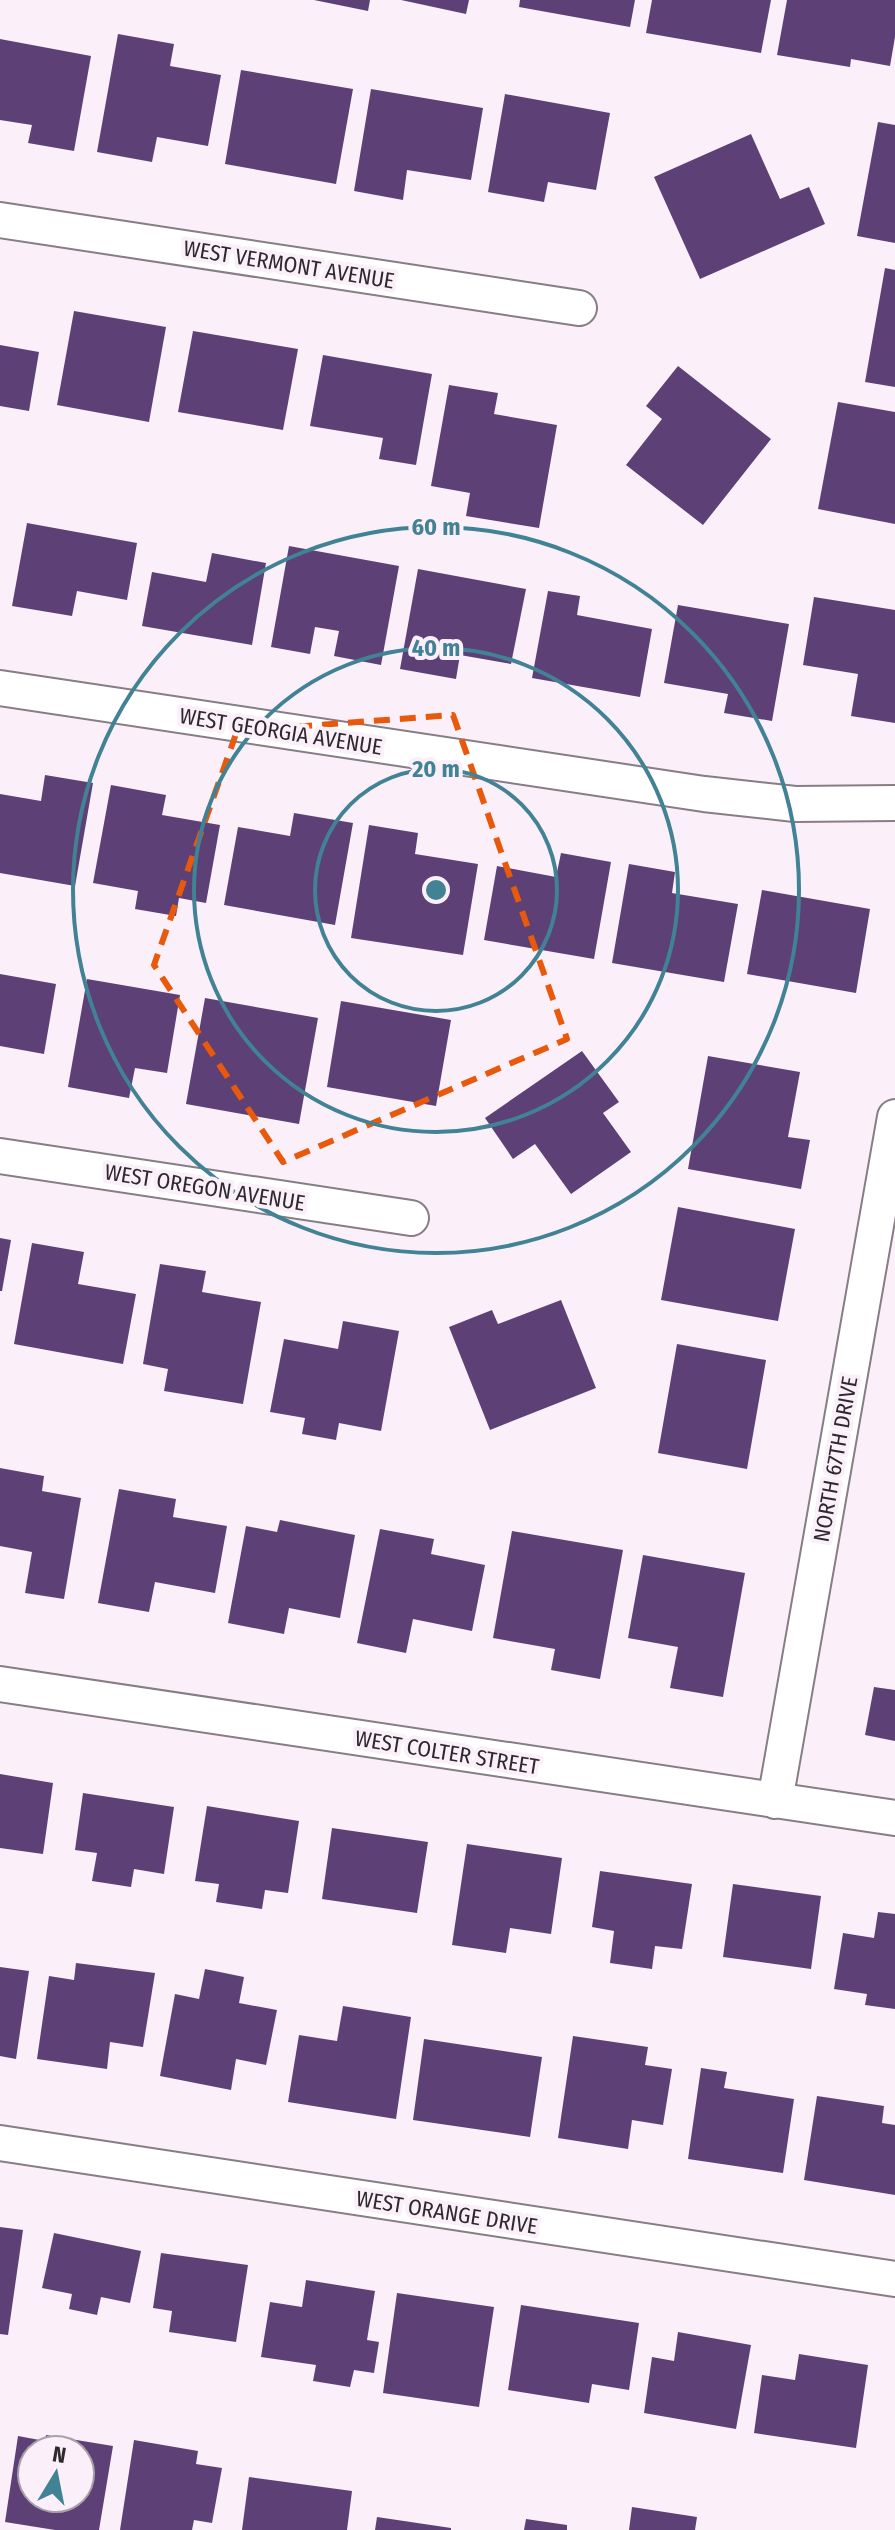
<svg xmlns="http://www.w3.org/2000/svg" width="895" height="2530" font-family="'Fira Sans Condensed',sans-serif">
  <style>
    .building { fill: #5d4176; fill-rule: evenodd }
    .lines { fill: none; stroke-linecap: round; stroke-linejoin: round }
    .street-casing { stroke: #867d85; stroke-width: 38 }
    .street { stroke: #fff; stroke-width: 34 }
    .marked { fill: none; stroke: #e8590c; stroke-width: 6; stroke-dasharray: 16 10; stroke-linejoin: round }
    .ring { fill: none; stroke: #418295; stroke-width: 4 }
    .labels { text-anchor: middle; stroke-width: 8; stroke-linejoin: round; paint-order: stroke }
    .street-label { font-size: 22px; fill: #2d292d; stroke: #fbf0fa }
    .centre { fill: #418295; stroke: #fbf0fa; stroke-width: 4 }
    .ring-label { font-size: 24px; text-anchor: middle; font-weight: bold; fill: #418295; stroke: #fbf0fa; stroke-width: 8; stroke-linejoin: round; paint-order: stroke }
  </style>
  <rect width="100%" height="100%" fill="#fbf0fa"/>
  <path class="building" d="M314 0H370L368 11Z
    M401 0H469L466 14Z
    M520 0H635L630 27 519 7Z
    M652 0H771L761 53 646 33Z
    M787 0H895V37L890 66 851 59 850 67 777 55Z
    M118 34 174 44 170 66 221 75 208 146 157 137 152 162 97 152Z
    M0 39 91 56 74 151 28 143 32 125 0 120Z
    M241 70 353 89 336 184 225 164Z
    M371 89 483 108 471 180 407 170 403 200 354 191Z
    M505 94 610 113 596 190 548 182 544 202 488 192Z
    M878 122 895 125V243L857 236Z
    M751 134 780 199 809 187 825 224 700 279 654 177Z
    M885 268 895 270V387L865 382Z
    M74 311 166 327 149 422 57 405Z
    M193 331 298 349 283 430 178 412Z
    M0 345 39 352 29 411 0 406Z
    M323 355 432 374 416 465 379 459 383 438 310 426Z
    M678 366 771 439 703 525 626 465 662 419 646 406Z
    M449 385 498 393 494 414 557 425 539 528 466 516 470 493 431 486Z
    M838 402 895 412V524L818 509Z
    M27 523 137 543 127 600 77 591 72 616 12 606Z
    M289 546 399 566 381 665 334 656 339 631 315 627 310 654 271 647Z
    M212 553 266 563 252 645 142 626 152 572 206 582Z
    M418 569 526 589 511 664 460 655 456 679 400 669Z
    M548 591 580 596 577 615 652 629 640 697 532 678Z
    M814 597 895 610V723L851 716 858 674 803 665Z
    M678 605 789 624 772 721 724 713 728 694 664 683Z
    M45 775 93 783 75 886 0 873V794L41 801Z
    M111 785 166 795 162 815 220 825 206 903 179 898 176 916 135 909 138 891 93 883Z
    M294 813 353 823 335 925 224 905 238 827 290 836Z
    M369 825 418 833 415 854 478 864 463 955 351 938Z
    M561 853 611 862 594 959 484 940 497 866 556 877Z
    M629 864 675 872 672 893 738 904 724 982 612 963Z
    M762 890 870 909 856 993 747 974Z
    M0 974 56 984 44 1054 0 1046Z
    M87 979 180 995 167 1073 135 1068 129 1098 68 1087Z
    M205 998 318 1018 299 1124 186 1104Z
    M341 1001 451 1020 436 1106 327 1087Z
    M582 1051 619 1102 603 1113 631 1152 571 1194 535 1144 513 1159 485 1118Z
    M708 1056 800 1072 788 1137 810 1140 801 1189 688 1169Z
    M678 1207 795 1229 778 1321 661 1300Z
    M0 1238 11 1240 2 1291H0Z
    M32 1243 84 1252 78 1284 136 1294 123 1364 14 1344Z
    M160 1264 206 1271 202 1292 261 1302 243 1404 164 1391 168 1369 143 1364Z
    M561 1300 596 1388 490 1430 449 1327 492 1310 498 1324Z
    M343 1321 399 1331 381 1431 339 1423 336 1440 302 1434 305 1418 270 1412 284 1339 338 1349Z
    M677 1344 766 1360 747 1469 658 1453Z
    M0 1468 44 1476 42 1491 81 1498 64 1599 25 1593 32 1552 0 1546Z
    M119 1489 176 1499 173 1517 227 1526 215 1593 155 1582 149 1612 98 1603Z
    M280 1520 355 1535 340 1618 289 1608 284 1634 228 1623 246 1526 277 1532Z
    M380 1529 434 1539 431 1554 485 1565 472 1631 413 1619 406 1653 357 1643Z
    M512 1531 623 1550 600 1679 551 1670 555 1649 493 1638Z
    M643 1555 745 1573 723 1697 670 1688 678 1647 628 1638Z
    M874 1687 895 1690V1741L865 1735Z
    M0 1774 53 1783 43 1854 0 1848Z
    M83 1793 174 1807 164 1874 134 1869 131 1887 92 1881 97 1853 75 1850Z
    M207 1806 299 1821 288 1893 265 1890 262 1909 216 1902 219 1884 195 1881Z
    M332 1828 428 1842 417 1913 322 1899Z
    M467 1844 562 1858 551 1934 510 1928 506 1953 452 1945Z
    M600 1871 692 1884 682 1949 655 1946 652 1969 610 1963 614 1931 592 1927Z
    M733 1884 821 1896 811 1969 723 1957Z
    M878 1912 895 1914V2009L865 2005 867 1994 834 1989 843 1933 874 1938Z
    M76 1963 155 1973 143 2047 110 2042 107 2069 37 2059 49 1976 74 1980Z
    M0 1967 29 1971 16 2059 0 2056Z
    M205 1969 244 1977 239 2003 277 2010 266 2065 236 2059 231 2090 160 2076 175 1994 199 1999Z
    M343 2006 411 2017 396 2119 288 2102 299 2035 337 2041Z
    M573 2036 648 2047 645 2065 672 2069 663 2125 632 2120 628 2149 558 2138Z
    M424 2039 542 2057 530 2137 413 2120Z
    M701 2068 727 2072 724 2088 794 2099 783 2173 688 2159Z
    M817 2096 884 2106 882 2123 895 2125V2195L804 2180Z
    M0 2227 23 2230 8 2335 0 2334Z
    M54 2233 141 2251 130 2303 101 2297 97 2315 69 2309 72 2294 42 2288Z
    M161 2253 248 2265 236 2342 169 2332 172 2311 153 2308Z
    M306 2280 375 2291 367 2340 379 2342 374 2373 354 2370 350 2387 313 2381 316 2365 261 2357 270 2302 302 2307Z
    M397 2293 494 2307 479 2407 383 2393Z
    M521 2305 639 2323 629 2390 592 2384 589 2403 508 2390Z
    M678 2332 751 2345 736 2429 644 2413 652 2357 674 2361Z
    M799 2354 868 2365 856 2448 754 2433 762 2375 795 2380Z
    M46 2435 113 2446 99 2530H55L5 2522 18 2436 45 2441ZM32 2450H80V2498H32Z
    M134 2440 198 2451 196 2464 222 2468 212 2523 194 2520 192 2530H120Z
    M249 2477 352 2491 347 2530H242Z
    M632 2507 697 2517 695 2530H629Z
    M377 2517 451 2528V2530H375Z
    M526 2519 567 2525V2530H524Z"/>
  <g class="lines">
    <g class="street-casing">
      <path id="street" d="M0 220 579 308
        M0 688 704 794 795 804 895 803
        M0 1156 411 1218
        M0 1684 895 1818
        M775 1801 895 1117
        M0 2143 895 2279"/>
    </g>
    <use href="#street" class="street"/>
  </g>
  <path class="marked" d="M453 715 567 1039 283 1162 154 965 237 731Z"/>
  <g class="ring">
    <circle cx="436" cy="890" r="121"/>
    <circle cx="436" cy="890" r="242"/>
    <circle cx="436" cy="890" r="363"/>
  </g>
  <g class="labels">
    <g class="street-label">
      <text transform="translate(289 264) rotate(9)" y="8">WEST VERMONT AVENUE</text>
      <text transform="translate(281 731) rotate(9)" y="8">WEST GEORGIA AVENUE</text>
      <text transform="translate(205 1187) rotate(9)" y="8">WEST OREGON AVENUE</text>
      <text transform="translate(835 1459) rotate(-80)" y="8">NORTH 67TH DRIVE</text>
      <text transform="translate(447 1752) rotate(9)" y="8">WEST COLTER STREET</text>
      <text transform="translate(447 2212) rotate(9)" y="8">WEST ORANGE DRIVE</text>
    </g>
  </g>
  <circle cx="436" cy="890" r="12" class="centre"/>
  <g class="ring-label">
    <text x="436" y="535">60 m</text>
    <text x="436" y="656">40 m</text>
    <text x="436" y="777">20 m</text>
  </g>
  <g transform="translate(56 2474) rotate(10)"><circle r="38" fill="#fbf0fa" stroke="#a9a0a8" stroke-width="2"/>
  <path d="M0-6L14 30L0 20L-14 30Z" fill="#418295"/>
  <text y="-12" font-size="22" font-weight="bold" text-anchor="middle" fill="#2d292d">N</text>
  </g>
</svg>
